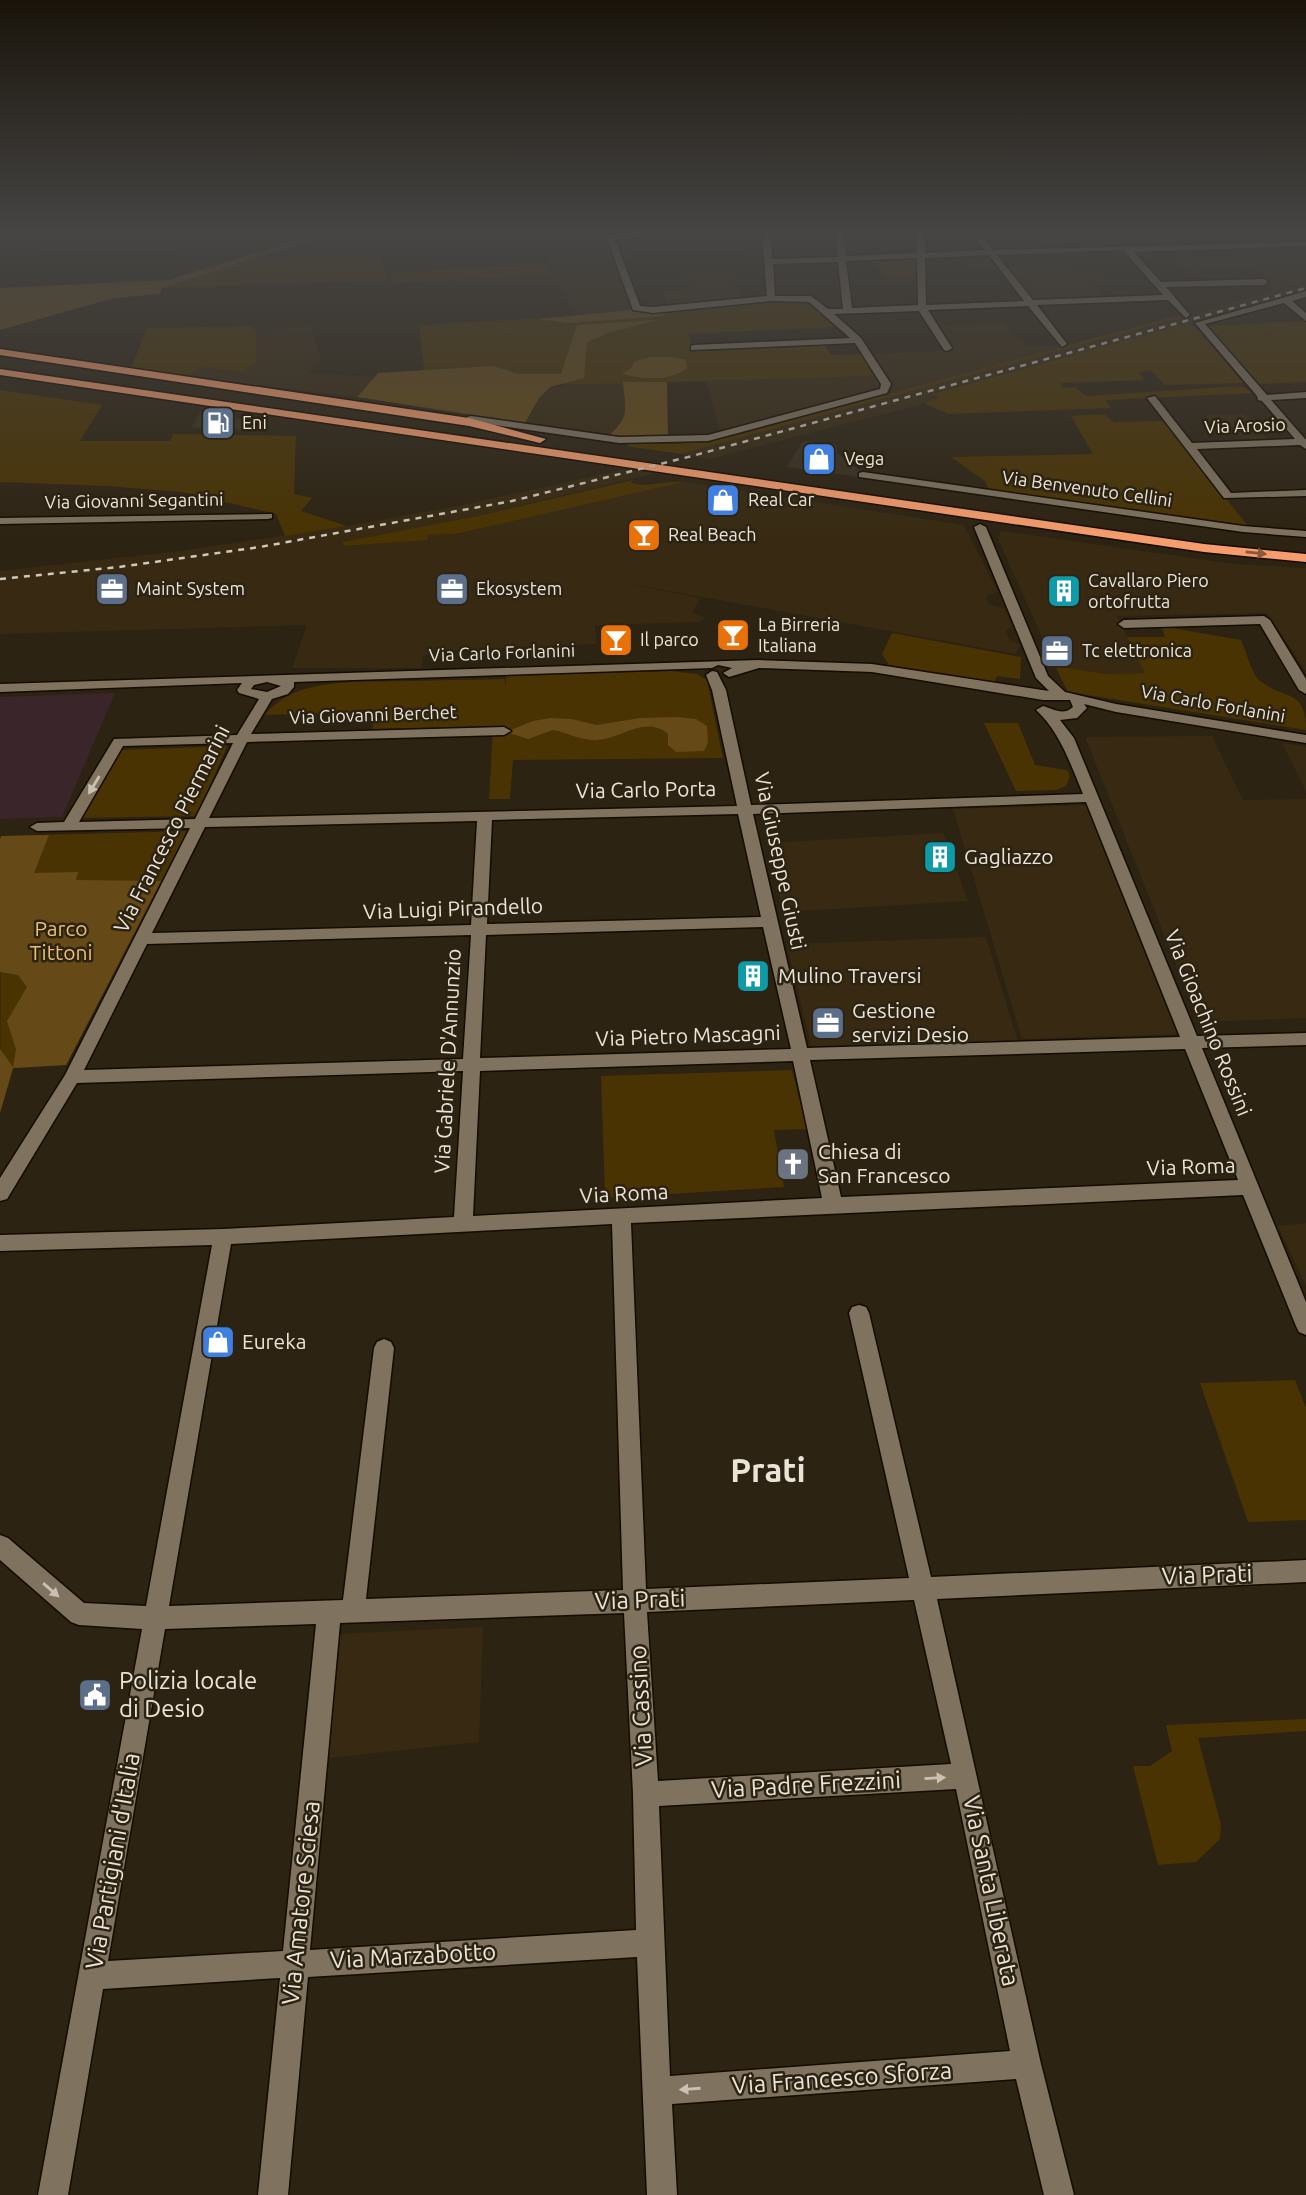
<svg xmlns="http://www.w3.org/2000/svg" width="1306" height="2195" font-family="Ubuntu,sans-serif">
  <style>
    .commercial { fill: #382f1f }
    .built { fill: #382a12 }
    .education { fill: #3a262a }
    .green { fill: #493302 }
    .forest { fill: #654a17 }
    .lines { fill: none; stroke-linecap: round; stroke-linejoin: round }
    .minor-casing { stroke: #150c00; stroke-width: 3 }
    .highway-casing { stroke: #150c00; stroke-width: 3 }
    .minor { fill: #7f735f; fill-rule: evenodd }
    .highway { fill: #f79d6d; fill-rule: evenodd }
    .rail { stroke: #cfc8bc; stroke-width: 2.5; stroke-dasharray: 6 6; stroke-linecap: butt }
    .oneway { fill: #885a3b }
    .oneway2 { fill: #cac1b4 }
    .labels { text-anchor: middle; stroke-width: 5; stroke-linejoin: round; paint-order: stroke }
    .far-poi-label { font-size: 18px; fill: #eae3d8; stroke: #2d2312; text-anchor: start }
    .far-street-label { font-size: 18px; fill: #eae3d8; stroke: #2d2312 }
    .street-label { font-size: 21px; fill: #eae3d8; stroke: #2d2312 }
    .poi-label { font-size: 21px; fill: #eae3d8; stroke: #2d2312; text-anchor: start }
    .park-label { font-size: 21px; fill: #eabf74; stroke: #2d2312 }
    .near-street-label { font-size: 24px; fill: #eae3d8; stroke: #2d2312 }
    .near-poi-label { font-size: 24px; fill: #eae3d8; stroke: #2d2312; text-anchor: start }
    .near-district-label { font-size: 33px; font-weight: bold; fill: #eae3d8; stroke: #2d2312 }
  </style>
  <rect width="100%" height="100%" fill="#2d2312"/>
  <path class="commercial" d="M200 413 252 421 241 430 191 428Z
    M803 441 836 445 837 453 862 472 859 477 787 467Z"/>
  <path class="built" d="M534 233H605L631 310 575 315Z
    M1228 233H1300L1306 243 1240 245Z
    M759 234 761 249 622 255 617 239Z
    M183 235 179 250 2 256 12 240Z
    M1306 246V282L1275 290 1253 270 1188 272 1171 257 1236 255 1231 248Z
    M989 255 1001 269 971 271 958 256Z
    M1072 265 1079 272 1095 271 1102 279 1090 281 1105 296 1034 299 1007 267Z
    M728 272 742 300 667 304 663 291 691 289 685 274Z
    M1306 283V292L933 393 941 398 907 408 710 459 681 454Z
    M1004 323 1026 346 1056 345 1059 348 891 394 893 384 874 354 954 350 939 326Z
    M311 326 321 360 309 373 373 377 357 397 188 377 201 367 242 372 257 362 256 330Z
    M874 376 880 384 878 391 721 434 706 381Z
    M623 382 627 405 623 423 608 436 525 423 539 398 550 387Z
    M1245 414 1267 439 1243 440 1230 425H1213L1205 415Z
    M626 469 656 473 478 516 343 542 345 546 427 540V535L456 534 684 482 964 525 998 592 986 596 989 605 1004 608 1012 627 1006 631 1009 639 1020 645 1016 654 620 582 700 598 692 613 705 617 700 622 595 625 596 644 445 651 423 656 422 668H292L307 625 0 634V571L180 551 347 526 462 505Z
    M1001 531 1234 564 1306 568V671L1267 613 1117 616 1146 673 1106 674 1055 666 998 539Z
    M1212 736 1243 800 1306 799V1018L1199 1022 1085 737Z
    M1282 743 1306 747V791Z
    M1089 805 1182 1034 1022 1039 953 809Z
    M943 833 968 901 783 912 768 843Z
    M986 937 1018 1042 812 1050 787 944Z
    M1306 1223V1286L1278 1226Z
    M483 1627 479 1742 328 1758 339 1634Z"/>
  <path class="education" d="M115 693 62 817 0 819V697Z"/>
  <path class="green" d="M378 254 388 280 162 288 248 258Z
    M911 257 917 259 916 279H886L874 259Z
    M546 263 553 275 393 283 390 273Z
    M807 298 837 327 689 334 692 349 825 344 830 355 861 354 874 376 565 385 561 374H519L494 366 420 371 424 368 419 325C548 318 678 311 807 298Z
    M1179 315 1183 317 681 454 626 446 629 443 677 444 730 437Z
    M1306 321V382L1257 384 1206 326Z
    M1189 323 1198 330 1243 383 1165 385 1151 370 1139 372 1144 380 1062 383V388L1075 387 1086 396 1242 386 1253 393 1106 400 1111 408 948 414 924 403 940 398 932 394Z
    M250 326 256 330 257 362 242 372 201 367 188 377 131 368 147 328Z
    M0 390 102 405 80 441H170L173 434 296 436 294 494 312 498 301 511 347 526 285 536 276 514 183 492 106 486 0 482Z
    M1104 414 1114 422 1164 421 1248 526 989 490 985 481 951 457 1093 454 1071 416Z
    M633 480 631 483C648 488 666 480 684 482L456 534 427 535 428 540 345 546 342 542 478 516Z
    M1161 626 1241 640C1246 650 1251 672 1259 680 1284 701 1306 687 1306 730L1068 692 1055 666 1106 674 1145 673 1127 637H1165Z
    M892 633 1021 657 1020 679 997 676 994 682 889 665 882 654Z
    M671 671 697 674 707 680 723 758 513 760 510 799H489L493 726 373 729V709L358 710 357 712 265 715C296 675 362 683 407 681 440 680 472 680 505 679L506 688V675Z
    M984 723H1018L1035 765 1067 770 1070 776 1066 786 1057 790 1016 791Z
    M227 746 197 816 77 818 121 750Z
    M189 831 66 1065 13 1068 0 1113 1 836Z
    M792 1070 807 1129 774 1130 784 1187 605 1198 601 1076Z
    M1295 1380 1306 1408V1520L1248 1522 1200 1383Z
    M1306 1719V1731L1198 1738 1221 1825 1220 1839 1196 1862 1158 1865 1133 1766H1150L1172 1751 1166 1725Z"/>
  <path class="forest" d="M319 233H332L162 288 160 294 114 298 0 330V288L168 280Z
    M631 310 665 311 664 316 569 323 538 319Z
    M657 320 608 333 587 342 584 378 550 387 539 398 525 423 357 397 378 373 494 366 519 374H561L577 325Z
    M650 357H673L686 360 687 368C670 382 643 379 622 374L631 368 634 362Z
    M623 382H667L668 438 608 436C631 416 625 410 623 382Z
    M677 717 696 719 707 726 708 743 704 751 676 752 668 745V734C645 714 619 741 595 740 580 740 568 733 553 730L528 739 506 732 533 721 550 718 571 719 597 725 640 718Z
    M49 835 34 873 78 872 76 880 161 881 66 1065 13 1068 0 1113V1049L13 1067 16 1049 7 1021 27 987 18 975 0 972V839L1 836Z"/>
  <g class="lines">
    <g class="minor-casing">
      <path id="minor" d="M623 233H797L793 235H770L772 259 838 257 835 233H843L846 256 917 253V233H925V253L985 250 972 233H980L993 250 1306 242V246L1134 252 1161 282 1264 279 1268 282 1264 285 1166 287 1190 315 1186 318 1168 300 1037 305 1067 344 1062 347 1028 306 928 310 952 348 947 351 944 350 919 311 834 314 861 338 891 384 887 393 708 441 619 443 467 421V417L471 416 619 437 708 435 880 389 881 384 855 343 691 350V346L694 345 850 338 809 302 771 301 653 313 633 310 607 238ZM762 236 767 296 653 307 640 306 615 239 638 237ZM1123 250 1163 295 1033 300 997 255ZM989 255 1024 301 926 305 925 258ZM917 258 918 305 852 308 846 261ZM838 262 843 309H828L811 296H775L773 264Z
        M1306 291V297L1292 301 1306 313V321L1284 303 1205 324 1267 395 1306 392V398L1271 400 1306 440V449L1300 445 1197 449 1231 493 1306 490V496L1224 498 1147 398 1155 396 1192 443 1295 439 1262 401 1258 400 1257 396 1195 323Z
        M863 472 1243 526 1306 531V537L1243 532 859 477V473Z
        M272 514V518L268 519 0 524V518Z
        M980 524 986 527 1048 676 1065 692 1116 704 1306 735V743L1116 712 1084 704 1087 708 1077 718 1060 720 1074 738 1197 1036 1306 1033V1045L1202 1048 1306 1302V1335L1299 1332 1296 1326 1243 1195 631 1223 646 1589 909 1578 849 1313 852 1307 859 1305 866 1307 869 1313 931 1577 1306 1560V1582L937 1599 1041 2064 1074 2195H1044L1016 2079 672 2104 677 2195H647L637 1957 308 1977 288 2195H258L280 1978 103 1989 68 2195H38L142 1629 79 1625 71 1622 0 1560V1535L8 1538 84 1603 146 1606 212 1245 0 1251V1235L223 1229 454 1217 463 1071 77 1083 7 1199 0 1201V1178L65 1075 190 828 37 831 30 827 37 823 64 822 114 739 237 735 259 699 239 693 237 690 242 683 0 692V684L758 660 872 664 1049 691 1036 678 974 527ZM718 665 732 668 723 673 729 677 759 668 872 672 1043 700H1070L1073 707C1063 716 1054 709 1043 706L1036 710C1060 732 1070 763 1083 794L751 805 726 690 717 672 712 671 706 675 712 690 737 806 209 818 247 742 504 735 511 731 504 727 251 734 272 699 288 694 294 687V682L712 668ZM267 682 281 686 267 692 251 689 254 685ZM233 743 195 819 79 822 123 746ZM1086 802 1180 1037 807 1048 753 814ZM738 814 761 917 487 924 492 820ZM477 821 471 925 152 933 205 827ZM763 927 791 1049 480 1058 486 935ZM471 935 463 1059 84 1070 147 944ZM1185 1049 1238 1180 841 1197 810 1060ZM793 1061 822 1198 473 1216 480 1071ZM612 1224 623 1590 366 1599 394 1348 391 1342 384 1339 377 1342 374 1348 343 1600 169 1606 231 1244ZM914 1600 951 1764 658 1781 647 1612ZM624 1613 633 1794 636 1930 310 1950 340 1623ZM316 1624 283 1951 108 1961 165 1629ZM956 1789 1010 2051 670 2076 659 1806Z
        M1264 616 1270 620 1306 679V694L1299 690 1260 624 1124 628 1118 624 1124 620Z"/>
    </g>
    <g class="highway-casing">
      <path id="highway" d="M0 349 469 418 546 439 540 443 469 426 0 355Z
        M0 369 1204 544 1306 554V562L1204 552 0 375Z"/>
    </g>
    <use href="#minor" class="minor"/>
    <use href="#highway" class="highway"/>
    <path class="rail" d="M0 579 119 567 260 547 512 501 692 456 1306 288"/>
  </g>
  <defs><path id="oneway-solid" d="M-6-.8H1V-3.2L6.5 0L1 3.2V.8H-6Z" transform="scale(1.75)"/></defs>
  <use class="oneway" href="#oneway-solid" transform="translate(1256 553) rotate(6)"/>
  <g class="oneway2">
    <use href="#oneway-solid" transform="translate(94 785) rotate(121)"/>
    <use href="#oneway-solid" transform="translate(51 1590) rotate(41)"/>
    <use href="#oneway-solid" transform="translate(935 1778) rotate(-3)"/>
    <use href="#oneway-solid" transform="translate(690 2089) rotate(176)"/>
  </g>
  <linearGradient id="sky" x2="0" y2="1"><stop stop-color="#19130a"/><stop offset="0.43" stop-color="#464544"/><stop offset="1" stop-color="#464544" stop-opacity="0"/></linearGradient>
  <rect width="1306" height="540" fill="url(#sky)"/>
  <defs>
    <g id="fuel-square" transform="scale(1.75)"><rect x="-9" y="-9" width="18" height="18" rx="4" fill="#5c6f8a" stroke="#2d2312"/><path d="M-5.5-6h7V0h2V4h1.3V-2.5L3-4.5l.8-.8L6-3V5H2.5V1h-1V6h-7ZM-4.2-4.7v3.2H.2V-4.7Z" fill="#fff"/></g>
    <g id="shop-square" transform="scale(1.75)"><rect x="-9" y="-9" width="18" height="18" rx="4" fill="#3f7fe0" stroke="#2d2312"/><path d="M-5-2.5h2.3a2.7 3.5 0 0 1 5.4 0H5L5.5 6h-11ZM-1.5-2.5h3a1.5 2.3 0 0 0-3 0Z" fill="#fff"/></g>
    <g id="bar-square" transform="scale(1.75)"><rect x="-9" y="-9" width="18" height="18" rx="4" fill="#e8710a" stroke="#2d2312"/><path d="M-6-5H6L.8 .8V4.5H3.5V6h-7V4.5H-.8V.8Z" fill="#fff"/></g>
    <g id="office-square" transform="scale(1.75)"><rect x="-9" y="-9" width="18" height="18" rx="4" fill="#5c6f8a" stroke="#2d2312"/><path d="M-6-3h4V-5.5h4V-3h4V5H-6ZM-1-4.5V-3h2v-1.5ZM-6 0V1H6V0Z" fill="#fff"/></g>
    <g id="building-square" transform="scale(1.75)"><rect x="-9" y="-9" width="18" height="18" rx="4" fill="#0f9aa8" stroke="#2d2312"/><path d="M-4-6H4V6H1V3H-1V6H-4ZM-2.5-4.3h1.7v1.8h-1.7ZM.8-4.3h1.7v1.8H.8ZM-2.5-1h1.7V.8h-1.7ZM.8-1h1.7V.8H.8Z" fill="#fff"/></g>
    <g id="church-square" transform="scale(1.75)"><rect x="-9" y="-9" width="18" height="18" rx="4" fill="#6b7280" stroke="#2d2312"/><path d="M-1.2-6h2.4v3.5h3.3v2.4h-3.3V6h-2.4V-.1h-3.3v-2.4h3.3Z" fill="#fff"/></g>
    <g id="civic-square" transform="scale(1.75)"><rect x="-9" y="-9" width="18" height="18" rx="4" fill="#5c6f8a" stroke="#2d2312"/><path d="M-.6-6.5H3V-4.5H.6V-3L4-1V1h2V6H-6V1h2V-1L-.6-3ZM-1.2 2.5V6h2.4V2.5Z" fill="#fff"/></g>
  </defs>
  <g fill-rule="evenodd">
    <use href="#fuel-square" x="218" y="423"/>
    <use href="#shop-square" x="819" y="459"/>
    <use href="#shop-square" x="723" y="500"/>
    <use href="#bar-square" x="644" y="535"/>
    <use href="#office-square" x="112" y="589"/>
    <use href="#office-square" x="452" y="589"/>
    <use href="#building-square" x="1064" y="591"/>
    <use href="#bar-square" x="733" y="635"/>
    <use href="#bar-square" x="616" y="640"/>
    <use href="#office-square" x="1057" y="651"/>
    <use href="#building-square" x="940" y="857"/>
    <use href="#building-square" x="753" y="976"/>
    <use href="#office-square" x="828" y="1023"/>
    <use href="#church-square" x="793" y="1164"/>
    <use href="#shop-square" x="218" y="1342"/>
    <use href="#civic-square" x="95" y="1695"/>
  </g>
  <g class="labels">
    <g class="far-poi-label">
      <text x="242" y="429">Eni</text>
      <text x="844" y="465">Vega</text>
      <text x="748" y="506">Real Car</text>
      <text x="668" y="541">Real Beach</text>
      <text x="1088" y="587">Cavallaro Piero<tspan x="1088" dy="21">ortofrutta</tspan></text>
      <text x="136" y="595">Maint System</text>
      <text x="476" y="595">Ekosystem</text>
      <text x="758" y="631">La Birreria<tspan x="758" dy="21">Italiana</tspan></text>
      <text x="640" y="646">Il parco</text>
      <text x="1082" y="657">Tc elettronica</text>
    </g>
    <g class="far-street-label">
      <text transform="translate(1245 426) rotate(-2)" y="6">Via Arosio</text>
      <text transform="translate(1087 489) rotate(8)" y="6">Via Benvenuto Cellini</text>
      <text transform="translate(134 501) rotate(-1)" y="6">Via Giovanni Segantini</text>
      <text transform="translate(502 653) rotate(-2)" y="6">Via Carlo Forlanini</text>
      <text transform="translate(1213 704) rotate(10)" y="6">Via Carlo Forlanini</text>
      <text transform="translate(373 715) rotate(-2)" y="6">Via Giovanni Berchet</text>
    </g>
    <g class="street-label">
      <text transform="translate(646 790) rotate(-1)" y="7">Via Carlo Porta</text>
      <text transform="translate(172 829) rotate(-63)" y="7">Via Francesco Piermarini</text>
      <text transform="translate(780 861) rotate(78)" y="7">Via Giuseppe Giusti</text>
      <text transform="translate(453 909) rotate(-2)" y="7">Via Luigi Pirandello</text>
      <text transform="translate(1208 1023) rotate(68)" y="7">Via Gioachino Rossini</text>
      <text transform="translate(688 1036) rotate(-2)" y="7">Via Pietro Mascagni</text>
      <text transform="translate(448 1061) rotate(-87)" y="7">Via Gabriele D'Annunzio</text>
      <text transform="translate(1191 1167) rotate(-2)" y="7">Via Roma</text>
      <text transform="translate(624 1194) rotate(-3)" y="7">Via Roma</text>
    </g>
    <g class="poi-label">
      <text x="964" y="864">Gagliazzo</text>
      <text x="778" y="983">Mulino Traversi</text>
      <text x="852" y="1018">Gestione<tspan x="852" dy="24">servizi Desio</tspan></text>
      <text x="818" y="1159">Chiesa di<tspan x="818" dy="24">San Francesco</tspan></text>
      <text x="242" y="1349">Eureka</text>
    </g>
    <g class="park-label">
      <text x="61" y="936">Parco<tspan x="61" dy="24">Tittoni</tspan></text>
    </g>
    <g class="near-street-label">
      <text transform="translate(1207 1575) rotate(-2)" y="8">Via Prati</text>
      <text transform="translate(640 1600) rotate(-2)" y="8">Via Prati</text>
      <text transform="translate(641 1706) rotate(-93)" y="8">Via Cassino</text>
      <text transform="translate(806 1785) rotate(-3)" y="8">Via Padre Frezzini</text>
      <text transform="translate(113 1861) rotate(-80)" y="8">Via Partigiani d'Italia</text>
      <text transform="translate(991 1891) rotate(78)" y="8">Via Santa Liberata</text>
      <text transform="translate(301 1903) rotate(-84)" y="8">Via Amatore Sciesa</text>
      <text transform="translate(413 1956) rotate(-3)" y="8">Via Marzabotto</text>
      <text transform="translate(842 2078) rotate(-4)" y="8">Via Francesco Sforza</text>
    </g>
    <g class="near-poi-label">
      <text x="119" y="1689">Polizia locale<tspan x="119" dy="28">di Desio</tspan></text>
    </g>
    <g class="near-district-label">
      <text x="768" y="1482">Prati</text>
    </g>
  </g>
</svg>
